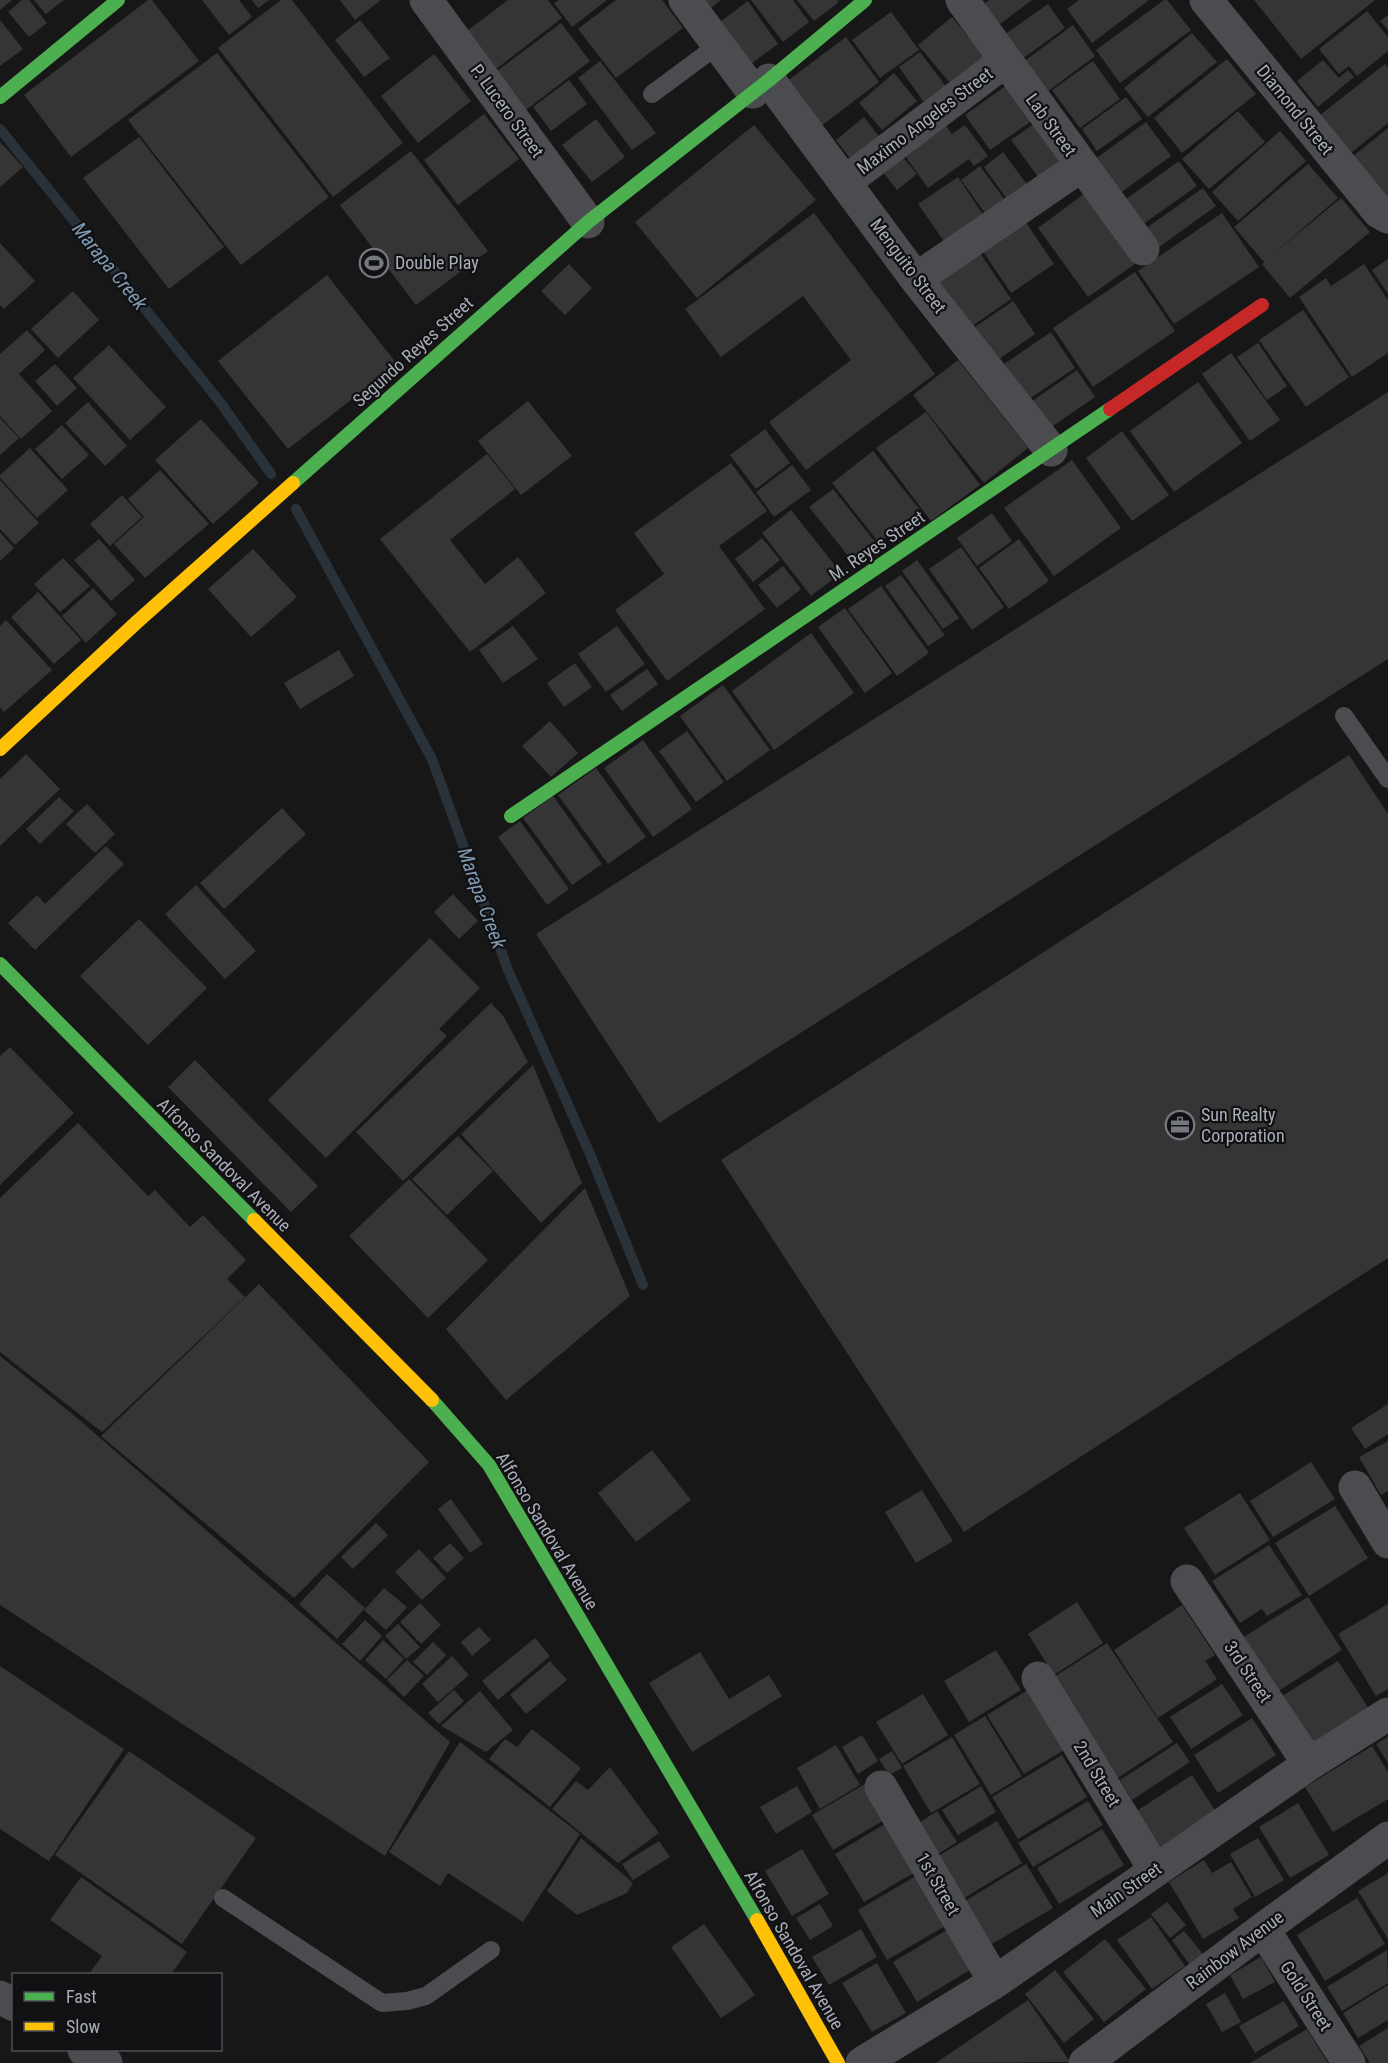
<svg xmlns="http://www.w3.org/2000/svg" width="1388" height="2063" font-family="'Roboto Condensed',sans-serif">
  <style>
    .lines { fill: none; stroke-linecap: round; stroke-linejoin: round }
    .stream { stroke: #2a3239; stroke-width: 10 }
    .building { fill: #353536 }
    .lane { stroke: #4b4c50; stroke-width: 18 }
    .street { stroke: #4b4c50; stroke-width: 33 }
    .fast { stroke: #4caf50; stroke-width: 14 }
    .slow { stroke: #ffc107; stroke-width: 14 }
    .jam { stroke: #c62828; stroke-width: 14 }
    .labels { text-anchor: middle; stroke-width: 4.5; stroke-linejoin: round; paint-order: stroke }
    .street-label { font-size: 18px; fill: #a8adb8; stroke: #111113 }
    .poi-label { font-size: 18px; fill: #a8adb8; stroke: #111113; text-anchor: start }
    .water-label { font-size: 20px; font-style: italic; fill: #7f9bb3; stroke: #111113 }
  </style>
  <rect width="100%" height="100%" fill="#171717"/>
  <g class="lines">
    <path class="stream" d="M0 129 220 402 271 474
      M296 509 432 759 508 970 590 1154 643 1285"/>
  </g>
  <path class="building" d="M0 0H12L0 10Z
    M22 0H29L47 23 29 37 8 12Z
    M34 0H64L46 14Z
    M148 0H152L199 61 71 157 24 95Z
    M202 0H239L252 17 229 35Z
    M252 0H269L258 8Z
    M281 0H292L403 143 333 197 218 48Z
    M340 0H381L355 20Z
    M508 0H548L562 18 496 69 467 31Z
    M559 0H607L572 27 554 3Z
    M616 0H662L683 28 616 78 578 29Z
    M692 0H721L703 14Z
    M751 0H793L809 22 783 42Z
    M797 0H837L839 2 814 21Z
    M989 0H1032L996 27 981 6Z
    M1079 0H1149L1092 43 1067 9Z
    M1164 0H1167L1191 30 1120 83 1096 50Z
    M1254 0H1375L1301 59Z
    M748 1 778 44 744 69 713 27Z
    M1048 4 1065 28 1022 59 1004 35Z
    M1367 11 1388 37V51L1357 76 1349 66 1339 74 1319 49Z
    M891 12 919 50 880 78 852 40Z
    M1388 15V30L1380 21Z
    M952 17 989 62 955 89 918 45Z
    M0 20 23 49 0 66Z
    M360 20 390 58 364 77 335 40Z
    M561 23 590 61 526 110 497 71Z
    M1073 25 1095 56 1043 95 1019 65Z
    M1192 33 1217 62 1148 117 1124 88Z
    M846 37 879 82 816 130 782 85Z
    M920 52 950 92 928 108 899 67Z
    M217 53 329 197 241 265 128 120Z
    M434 54 471 101 418 143 381 96Z
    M1227 59 1256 94 1182 153 1154 118Z
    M1323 60 1339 78 1348 70 1354 77 1318 107 1297 81Z
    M600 61 656 133 632 150 578 78Z
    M1093 61 1120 99 1080 128 1052 90Z
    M1385 64 1388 68V123L1346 157 1315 119Z
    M894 73 917 101 882 130 859 103Z
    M569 80 587 104 551 131 533 107Z
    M1007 85 1033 120 990 150 965 115Z
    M1126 97 1142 119 1097 151 1082 129Z
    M1238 111 1265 142 1209 189 1182 159Z
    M484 114 519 159 458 205 424 160Z
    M939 116 952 134 965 125 988 156 974 166 969 159 928 188 898 146Z
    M864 117 884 143 856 166 836 140Z
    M596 119 625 157 592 182 562 145Z
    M1146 122 1171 156 1119 194 1094 160Z
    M1035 123 1062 159 1038 177 1011 140Z
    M754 125 816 200 697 298 635 222Z
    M1388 128V201L1352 157Z
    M1280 131 1306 161 1238 221 1212 192Z
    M139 137 224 247 169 289 83 178Z
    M0 142 23 167 0 187Z
    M411 151 488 251 416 305 340 205Z
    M1003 152 1029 187 1009 202 984 167Z
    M902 156 917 174 897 190 882 171Z
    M1179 161 1197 186 1139 227 1122 202Z
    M1308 164 1338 198 1272 255 1341 198 1370 232 1290 298 1262 264 1264 262 1234 227Z
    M980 166 1007 203 988 217 961 180Z
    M958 177 987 221 948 247 918 204Z
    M1092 188 1142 259 1088 297 1038 228Z
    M1203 188 1216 206 1155 250 1142 231Z
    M814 213 935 374 806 470 769 422 851 360 803 296 721 357 685 309Z
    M1222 213 1259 267 1174 324 1138 271Z
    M1025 221 1054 264 1011 293 982 250Z
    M0 243 35 281 4 309 0 305Z
    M976 247 1011 299 968 329 932 277Z
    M1388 259V294L1372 270Z
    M569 264 592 288 565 315 541 291Z
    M1364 264 1388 300V353L1352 377 1299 297 1326 278 1331 286Z
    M1135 272 1175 331 1093 387 1053 328Z
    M327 275 397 364 288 449 218 361Z
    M73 291 99 320 58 358 31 329Z
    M1013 301 1035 334 992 364 969 331Z
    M1303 310 1349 377 1306 407 1259 340Z
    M27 330 45 350 19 374 52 411 21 439 0 416V354Z
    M1051 332 1075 368 1029 399 1004 364Z
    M1258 343 1287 386 1267 400 1237 357Z
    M109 345 166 407 130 440 73 378Z
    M1231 353 1280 420 1250 441 1202 374Z
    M958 360 1028 448 984 483 913 395Z
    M55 364 77 388 57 406 35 381Z
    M1077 370 1095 397 1050 428 1032 401Z
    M1198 382 1242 443 1174 492 1130 431Z
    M1388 392V659L659 1123 536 934Z
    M528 401 572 456 521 495 478 441Z
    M88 402 127 446 105 466 65 423Z
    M926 412 980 485 931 521 876 448Z
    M0 418 19 438 0 455Z
    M201 419 259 483 213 524 155 460Z
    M62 425 89 455 62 479 35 449Z
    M765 429 790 463 756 489 730 455Z
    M1122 431 1169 495 1132 521 1086 458Z
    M30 448 68 490 37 518 0 478V475Z
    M873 451 920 510 879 543 832 483Z
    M487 454 515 489 450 540 485 584 518 557 546 593 470 652 380 539Z
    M1072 460 1121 528 1054 576 1004 508Z
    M731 463 767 511 719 546 765 609 667 681 615 610 664 574 634 533Z
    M792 465 811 490 774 517 756 492Z
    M160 470 209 524 145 578 114 544 144 517 128 499Z
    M0 480 39 523 15 545 0 529Z
    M833 489 880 548 857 567 809 507Z
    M122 495 142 517 110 546 90 524Z
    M791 510 841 573 811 596 762 533Z
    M992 513 1012 541 977 566 957 538Z
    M0 532 14 548 0 561Z
    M762 538 780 560 753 582 735 559Z
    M99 539 135 580 111 601 74 560Z
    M1019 539 1049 581 1009 609 979 568Z
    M961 547 1004 607 972 630 929 569Z
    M253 549 297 597 251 637 208 589Z
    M63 558 90 586 60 612 34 584Z
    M917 560 959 618 943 629 902 571Z
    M783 566 801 589 777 608 758 585Z
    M901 575 945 635 928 646 885 586Z
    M881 586 929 653 897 676 848 609Z
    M93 588 117 614 86 643 62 616Z
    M38 592 81 640 54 664 11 617Z
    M845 608 892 673 865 693 818 627Z
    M6 620 52 670 4 712 0 707V626Z
    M513 626 538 659 503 683 479 650Z
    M617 626 645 664 606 692 578 654Z
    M811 633 854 693 774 750 732 691Z
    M339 650 354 676 300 709 284 683Z
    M575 663 592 687 564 707 547 683Z
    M647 669 658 684 622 711 610 695Z
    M723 685 770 750 727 781 680 716Z
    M550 721 578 753 551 777 522 746Z
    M687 731 724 782 696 802 659 751Z
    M643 740 692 809 653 837 604 768Z
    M26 754 60 789 0 846V779Z
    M1349 755 1388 814V1258L964 1532 721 1160Z
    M596 768 646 837 608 864 558 795Z
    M553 796 602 864 572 885 523 818Z
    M59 797 74 811 40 844 26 829Z
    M87 804 115 834 95 853 66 824Z
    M282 808 306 834 224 909 200 883Z
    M520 821 569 889 547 905 498 837Z
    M106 846 124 864 35 950 8 923 37 895 45 904Z
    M196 885 256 951 225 979 165 914Z
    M453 894 478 921 459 939 434 912Z
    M139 919 207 988 148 1045 80 976Z
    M430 938 480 988 439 1029 447 1036 326 1158 268 1100Z
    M491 1003 504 1017 528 1062 403 1181 356 1132Z
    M10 1047 74 1113 0 1185V1056Z
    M195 1060 318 1186 291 1212 168 1087Z
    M533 1065 582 1183 541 1223 461 1134Z
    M78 1123 148 1196 155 1190 190 1227 203 1215 246 1260 227 1279 245 1297 102 1432 0 1352V1198Z
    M458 1136 493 1171 447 1215 412 1179Z
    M409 1179 488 1260 428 1318 349 1236Z
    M585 1188 630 1296 506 1400 446 1329Z
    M259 1284 429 1462 294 1598 101 1436Z
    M0 1356 76 1417 450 1742 385 1856 0 1605Z
    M1388 1404V1434L1365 1449 1351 1428Z
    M1388 1441V1491L1381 1495 1359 1457Z
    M652 1450 691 1500 636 1542 598 1493Z
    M1311 1462 1335 1499 1273 1537 1250 1501Z
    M922 1490 953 1541 916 1563 885 1512Z
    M1240 1493 1270 1540 1215 1575 1184 1528Z
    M451 1499 483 1544 470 1553 438 1509Z
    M1335 1506 1368 1558 1309 1596 1275 1543Z
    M376 1523 388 1535 353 1569 341 1557Z
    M450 1543 464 1558 447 1573 433 1558Z
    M1269 1545 1302 1595 1267 1616 1262 1609 1240 1623 1212 1581Z
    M419 1549 446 1578 422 1600 395 1572Z
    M327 1574 365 1608 337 1639 299 1604Z
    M384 1588 407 1607 386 1630 364 1610Z
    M1308 1597 1342 1650 1277 1692 1242 1638Z
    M1077 1602 1103 1643 1054 1675 1028 1634Z
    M420 1603 441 1625 421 1644 400 1622Z
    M1388 1604V1689L1376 1696 1338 1634Z
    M1182 1605 1215 1655 1205 1661 1217 1679 1158 1718 1114 1650Z
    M365 1620 382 1636 360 1661 342 1644Z
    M398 1624 420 1647 406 1659 385 1636Z
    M479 1627 491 1640 472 1656 461 1642Z
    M535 1638 550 1656 498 1700 482 1681Z
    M383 1640 404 1659 386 1679 365 1660Z
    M433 1642 446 1655 427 1675 413 1662Z
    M1107 1643 1173 1742 1111 1782 1046 1682Z
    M996 1650 1021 1690 969 1722 944 1681Z
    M700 1652 729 1699 769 1675 782 1696 692 1752 649 1683Z
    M452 1656 469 1675 438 1702 422 1684Z
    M407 1660 424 1676 404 1697 387 1680Z
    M550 1661 567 1680 526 1714 510 1695Z
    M1338 1661 1371 1712 1314 1748 1282 1696Z
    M0 1666 124 1749 49 1861 0 1829Z
    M1222 1684 1243 1715 1191 1749 1170 1717Z
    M454 1690 464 1701 439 1724 428 1713Z
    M1028 1690 1064 1750 1024 1774 987 1715Z
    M480 1691 513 1730 486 1752 441 1726Z
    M923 1694 948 1735 902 1764 876 1722Z
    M985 1716 1022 1776 991 1795 954 1735Z
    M1252 1718 1276 1755 1218 1793 1194 1755Z
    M532 1729 581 1768 550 1807 489 1759 505 1739 517 1747Z
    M862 1735 878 1761 858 1774 842 1747Z
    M952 1737 980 1784 931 1813 903 1766Z
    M1388 1737V1763L1376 1744Z
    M460 1742 580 1834 523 1922 448 1873 440 1886 389 1852Z
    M1177 1743 1190 1762 1132 1800 1120 1780Z
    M836 1745 860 1785 820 1809 797 1768Z
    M1372 1746 1388 1772V1799L1333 1832 1305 1787Z
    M129 1751 256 1838 182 1944 55 1855Z
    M892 1751 902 1768 889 1775 879 1759Z
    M1062 1755 1087 1797 1018 1839 992 1797Z
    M610 1767 659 1833 618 1863 552 1809 576 1781 588 1790Z
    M1192 1775 1218 1815 1158 1854 1132 1814Z
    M865 1784 886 1819 833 1850 812 1815Z
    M797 1786 812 1812 776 1834 760 1807Z
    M981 1786 996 1812 958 1835 942 1810Z
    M1088 1801 1103 1825 1033 1867 1018 1843Z
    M1298 1803 1329 1855 1290 1878 1259 1827Z
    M937 1811 957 1842 935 1856 916 1825Z
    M997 1821 1022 1863 961 1900 935 1858Z
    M888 1822 917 1871 864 1902 835 1854Z
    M1102 1829 1124 1865 1059 1904 1037 1868Z
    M581 1838 633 1883 627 1893 577 1915 547 1891Z
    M1258 1838 1284 1880 1255 1897 1230 1854Z
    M659 1841 670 1857 633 1880 622 1864Z
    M802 1849 829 1894 792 1916 765 1871Z
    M1204 1860 1212 1873 1231 1862 1252 1897 1233 1909 1239 1918 1203 1939 1169 1882Z
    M1026 1864 1053 1908 992 1944 965 1901Z
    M1388 1873V1939L1358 1891Z
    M916 1876 947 1925 887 1960 858 1910Z
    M81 1877 187 1952 171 1974H89L102 1956 50 1920Z
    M1357 1898 1385 1944 1325 1981 1297 1935Z
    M1167 1902 1186 1925 1170 1938 1151 1914Z
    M820 1904 833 1926 810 1940 796 1918Z
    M1151 1917 1185 1966 1152 1989 1117 1940Z
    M704 1924 755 1995 721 2018 671 1947Z
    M950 1928 973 1968 917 2002 893 1962Z
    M861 1929 877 1957 829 1985 812 1957Z
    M1184 1931 1203 1954 1190 1965 1172 1940Z
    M1105 1939 1146 1989 1104 2022 1063 1972Z
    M1387 1950 1388 1983 1342 2011 1327 1987Z
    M1261 1957 1275 1982 1243 1999 1230 1975Z
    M877 1963 906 2013 872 2032 842 1983Z
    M1055 1970 1094 2019 1064 2043 1025 1994Z
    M1388 1985V2020L1358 2038 1343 2013Z
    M1225 1993 1241 2022 1222 2032 1206 2004Z
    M1028 2000 1070 2062 936 2063Z
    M1284 2001 1299 2026 1255 2053 1239 2026Z
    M1388 2028V2063H1370L1359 2046Z
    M1307 2029 1328 2063H1250Z"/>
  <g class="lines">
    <path class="lane" d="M652 94 718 45
      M1344 716 1388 779
      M223 1898 382 2003 407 2001 426 1996 491 1950"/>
    <path class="street" d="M426 0 588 222
      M685 0 753 92
      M962 0 1143 249
      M1206 0 1379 212 1388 217
      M769 80 916 279 1051 450
      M845 182 1005 61
      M916 279 1081 166
      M1355 1487 1388 1542
      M1187 1581 1309 1764
      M1038 1678 1155 1870
      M881 1787 995 1982
      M1263 1929 1349 2063
      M0 1997 14 2005
      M84 2050 106 2063
      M862 2063 995 1982 1309 1764 1388 1714
      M1085 2063 1263 1929 1388 1838"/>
    <path class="fast" d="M0 97 118 0
      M293 483 588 222 769 80 865 0
      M511 816 1110 409
      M0 964 254 1220
      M432 1400 489 1465 757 1920"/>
    <path class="slow" d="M0 749 138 621 293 483
      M254 1220 432 1400
      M757 1920 838 2063"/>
    <path class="jam" d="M1110 409 1262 305"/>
  </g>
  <defs>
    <g id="stadium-ring" transform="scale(1.5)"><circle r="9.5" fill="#111113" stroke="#757880" stroke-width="1.5"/><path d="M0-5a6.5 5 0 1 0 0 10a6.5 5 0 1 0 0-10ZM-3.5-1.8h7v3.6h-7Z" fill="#757880"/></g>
    <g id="office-ring" transform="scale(1.5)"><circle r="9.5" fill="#111113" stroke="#757880" stroke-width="1.5"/><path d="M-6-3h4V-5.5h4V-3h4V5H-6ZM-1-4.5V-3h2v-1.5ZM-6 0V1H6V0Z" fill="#757880"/></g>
  </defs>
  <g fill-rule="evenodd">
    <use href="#stadium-ring" x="374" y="263"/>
    <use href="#office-ring" x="1180" y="1125"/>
  </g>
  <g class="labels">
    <g class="street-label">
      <text transform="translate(1295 110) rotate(51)" y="6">Diamond Street</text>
      <text transform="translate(507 111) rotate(54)" y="6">P. Lucero Street</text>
      <text transform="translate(925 121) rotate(-37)" y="6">Maximo Angeles Street</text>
      <text transform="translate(1051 125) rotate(54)" y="6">Lab Street</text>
      <text transform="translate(908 266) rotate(53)" y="6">Menguito Street</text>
      <text transform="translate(413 352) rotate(-42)" y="6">Segundo Reyes Street</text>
      <text transform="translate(877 546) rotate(-34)" y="6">M. Reyes Street</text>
      <text transform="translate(224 1165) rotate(45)" y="6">Alfonso Sandoval Avenue</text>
      <text transform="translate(547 1531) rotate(59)" y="6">Alfonso Sandoval Avenue</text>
      <text transform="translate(1248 1672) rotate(56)" y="6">3rd Street</text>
      <text transform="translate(1097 1774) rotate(59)" y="6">2nd Street</text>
      <text transform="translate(938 1884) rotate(60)" y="6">1st Street</text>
      <text transform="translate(1126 1890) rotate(-35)" y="6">Main Street</text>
      <text transform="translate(794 1950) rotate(60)" y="6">Alfonso Sandoval Avenue</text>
      <text transform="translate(1235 1950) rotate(-37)" y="6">Rainbow Avenue</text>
      <text transform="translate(1306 1996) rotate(57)" y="6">Gold Street</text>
    </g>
    <g class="poi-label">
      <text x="395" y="269">Double Play</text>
      <text x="1201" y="1121">Sun Realty<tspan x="1201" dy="21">Corporation</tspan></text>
    </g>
    <g class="water-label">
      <text transform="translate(110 266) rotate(51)" y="7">Marapa Creek</text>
      <text transform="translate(482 898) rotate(70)" y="7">Marapa Creek</text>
    </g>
  </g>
  <rect x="12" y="1973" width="210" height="78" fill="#111113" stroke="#4d4f55" stroke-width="1.5"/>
  <rect x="24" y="1992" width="30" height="9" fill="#4caf50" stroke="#4d4f55" stroke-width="1.5"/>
  <text x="66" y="2003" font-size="18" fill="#a8adb8">Fast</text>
  <rect x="24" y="2022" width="30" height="9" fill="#ffc107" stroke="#4d4f55" stroke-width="1.5"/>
  <text x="66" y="2033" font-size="18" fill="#a8adb8">Slow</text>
</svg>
